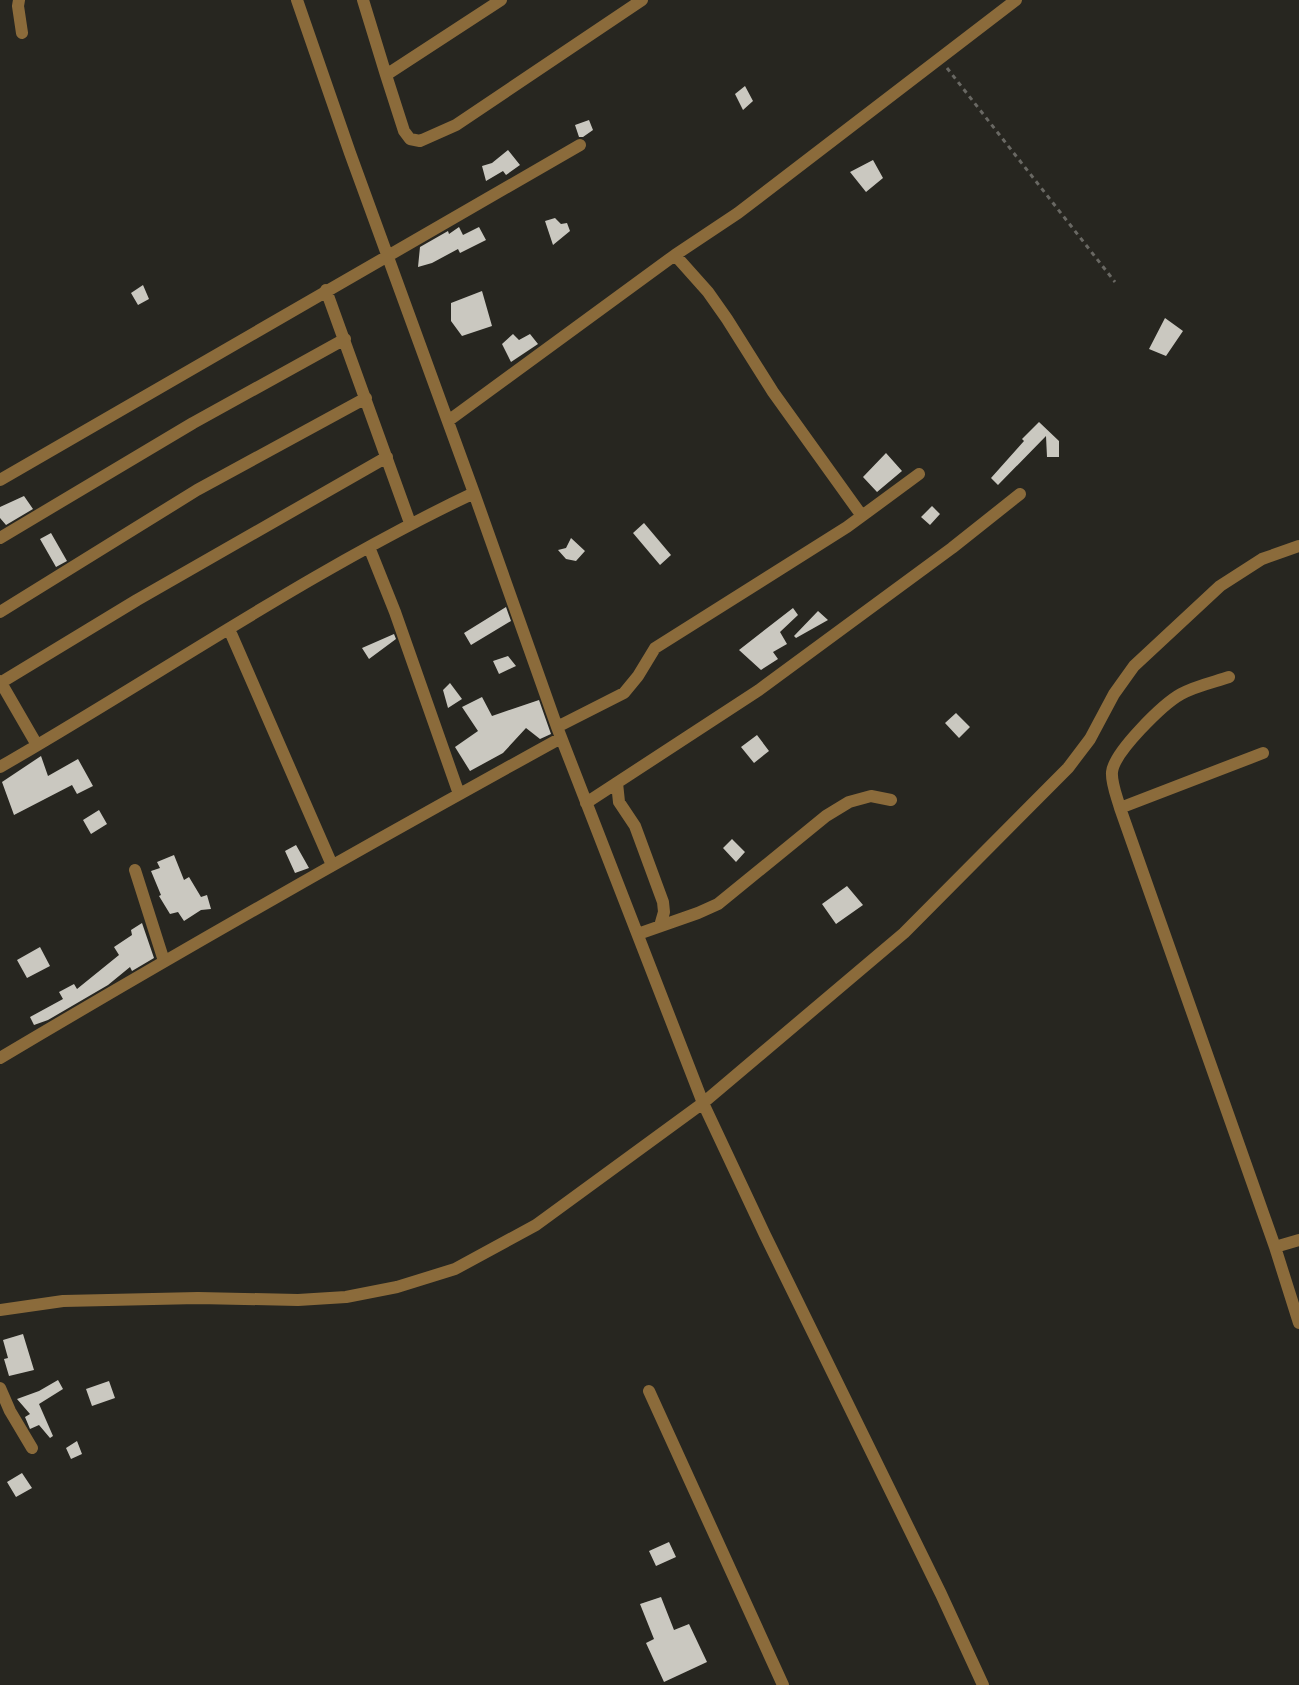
<svg xmlns="http://www.w3.org/2000/svg" width="1299" height="1685" font-family="'Fira Sans Condensed',sans-serif">
  <style>
    .building { fill: #cac8c0 }
    .lines { fill: none; stroke-linecap: round; stroke-linejoin: round }
    .path { stroke: #696863; stroke-width: 3; stroke-dasharray: 4.5 4.5; stroke-linecap: butt }
    .minor { stroke: #8b6b3b; stroke-width: 12 }
  </style>
  <rect width="100%" height="100%" fill="#272620"/>
  <path class="building" d="M745 86 753 101 743 110 735 94Z
    M589 120 593 130 583 137H579L575 125Z
    M508 150 520 165 506 175 503 171 486 181 482 166 492 163Z
    M873 160 883 178 866 192 850 172Z
    M555 218 561 224 567 223 570 231 553 245 545 221Z
    M459 227 463 235 479 227 486 240 460 253 458 249 432 263 418 267 420 247 448 231 449 234Z
    M143 285 149 299 138 305 131 293Z
    M482 291 492 326 462 336 451 321V303Z
    M1165 318 1183 331 1166 356 1149 349Z
    M513 334 519 340 530 334 538 344 511 362 502 344Z
    M1039 422 1059 441V457H1047L1046 436 998 485 991 478 1024 441 1022 439Z
    M886 453 902 471 877 492 863 477Z
    M24 496 33 509 6 525 0 518V507Z
    M932 506 940 514 930 525 921 517Z
    M644 523 671 555 660 565 633 533Z
    M51 533 67 561 56 567 40 539Z
    M571 538 585 551 576 561 566 559 558 550 566 548Z
    M506 607 511 621 471 645 464 633Z
    M793 608 798 615 780 632 787 644 773 652 778 659 761 670 739 650Z
    M818 611 828 620 796 638 794 636Z
    M394 634 396 639 369 659 362 648Z
    M508 656 516 666 499 674 493 661Z
    M450 683 462 699 448 708 443 690Z
    M482 697 492 716 539 700 551 734 540 739 526 728 503 753 470 771 455 747 478 731 462 707Z
    M956 713 970 727 959 738 945 723Z
    M757 735 769 751 754 763 741 747Z
    M41 756 48 776 78 759 93 786 77 794 72 785 14 815 2 782Z
    M99 810 107 824 91 834 83 820Z
    M732 839 745 852 736 862 723 848Z
    M296 845 309 868 295 873 285 851Z
    M174 855 184 880 189 877 201 897 207 895 211 909 201 910 184 921 178 912 170 914 159 896 161 895 151 871 160 868 157 862Z
    M847 886 863 905 836 924 822 904Z
    M142 923 154 958 132 971 130 967 108 985 48 1020 34 1025 30 1017 63 999 59 992 74 984 77 989 119 955 114 947 132 935 131 930Z
    M40 947 50 966 27 978 17 960Z
    M23 1334 34 1370 9 1376 4 1359 8 1358 3 1340Z
    M58 1380 63 1389 39 1404 53 1436 50 1438 39 1425 30 1429 25 1417 30 1414 17 1399 39 1391Z
    M109 1381 115 1398 92 1406 86 1389Z
    M77 1441 82 1454 71 1459 66 1448Z
    M22 1473 32 1488 16 1497 7 1482Z
    M669 1542 676 1557 656 1566 649 1551Z
    M661 1597 674 1630 689 1624 707 1662 664 1682 646 1643 654 1639 640 1604Z"/>
  <g class="lines">
    <path class="path" d="M947 68 1115 282"/>
    <path class="minor" d="M19 0 18 6 22 33
      M297 0 350 153 474 493 557 727 703 1103 765 1235 941 1594 983 1685
      M363 0 386 75
      M501 0 386 75 404 131 410 139 420 141 456 125 642 0
      M675 255 708 292 727 319 773 392 862 516
      M326 290 410 523
      M448 421 675 255 738 213 1016 0
      M0 480 580 145
      M0 538 193 423 345 339
      M369 547 395 612 459 794
      M0 612 197 490 366 398
      M229 629 332 865
      M1229 677C1214 682 1195 686 1181 694 1163 704 1114 752 1112 772 1111 783 1117 797 1120 808L1275 1247 1299 1323
      M0 681 37 745
      M0 683 137 600 387 457
      M557 727 624 693 638 676 655 648 847 527 919 474
      M0 767C158 676 309 571 474 493
      M617 783 619 802 635 826 663 902 664 912 660 926
      M586 803 759 690 952 548 1020 494
      M1120 808 1263 753
      M135 870 164 961
      M638 934 698 913 718 904 826 816 849 802 871 796 891 800
      M0 1058C185 948 372 842 561 738
      M1275 1247 1299 1240
      M0 1310 63 1301 198 1298 298 1300 346 1297 397 1287 455 1269 536 1225 703 1103 904 933 1068 768 1090 739 1114 694 1134 666 1220 586 1262 559 1299 546
      M0 1388 10 1411 32 1448
      M649 1391 783 1685"/>
  </g>
</svg>
